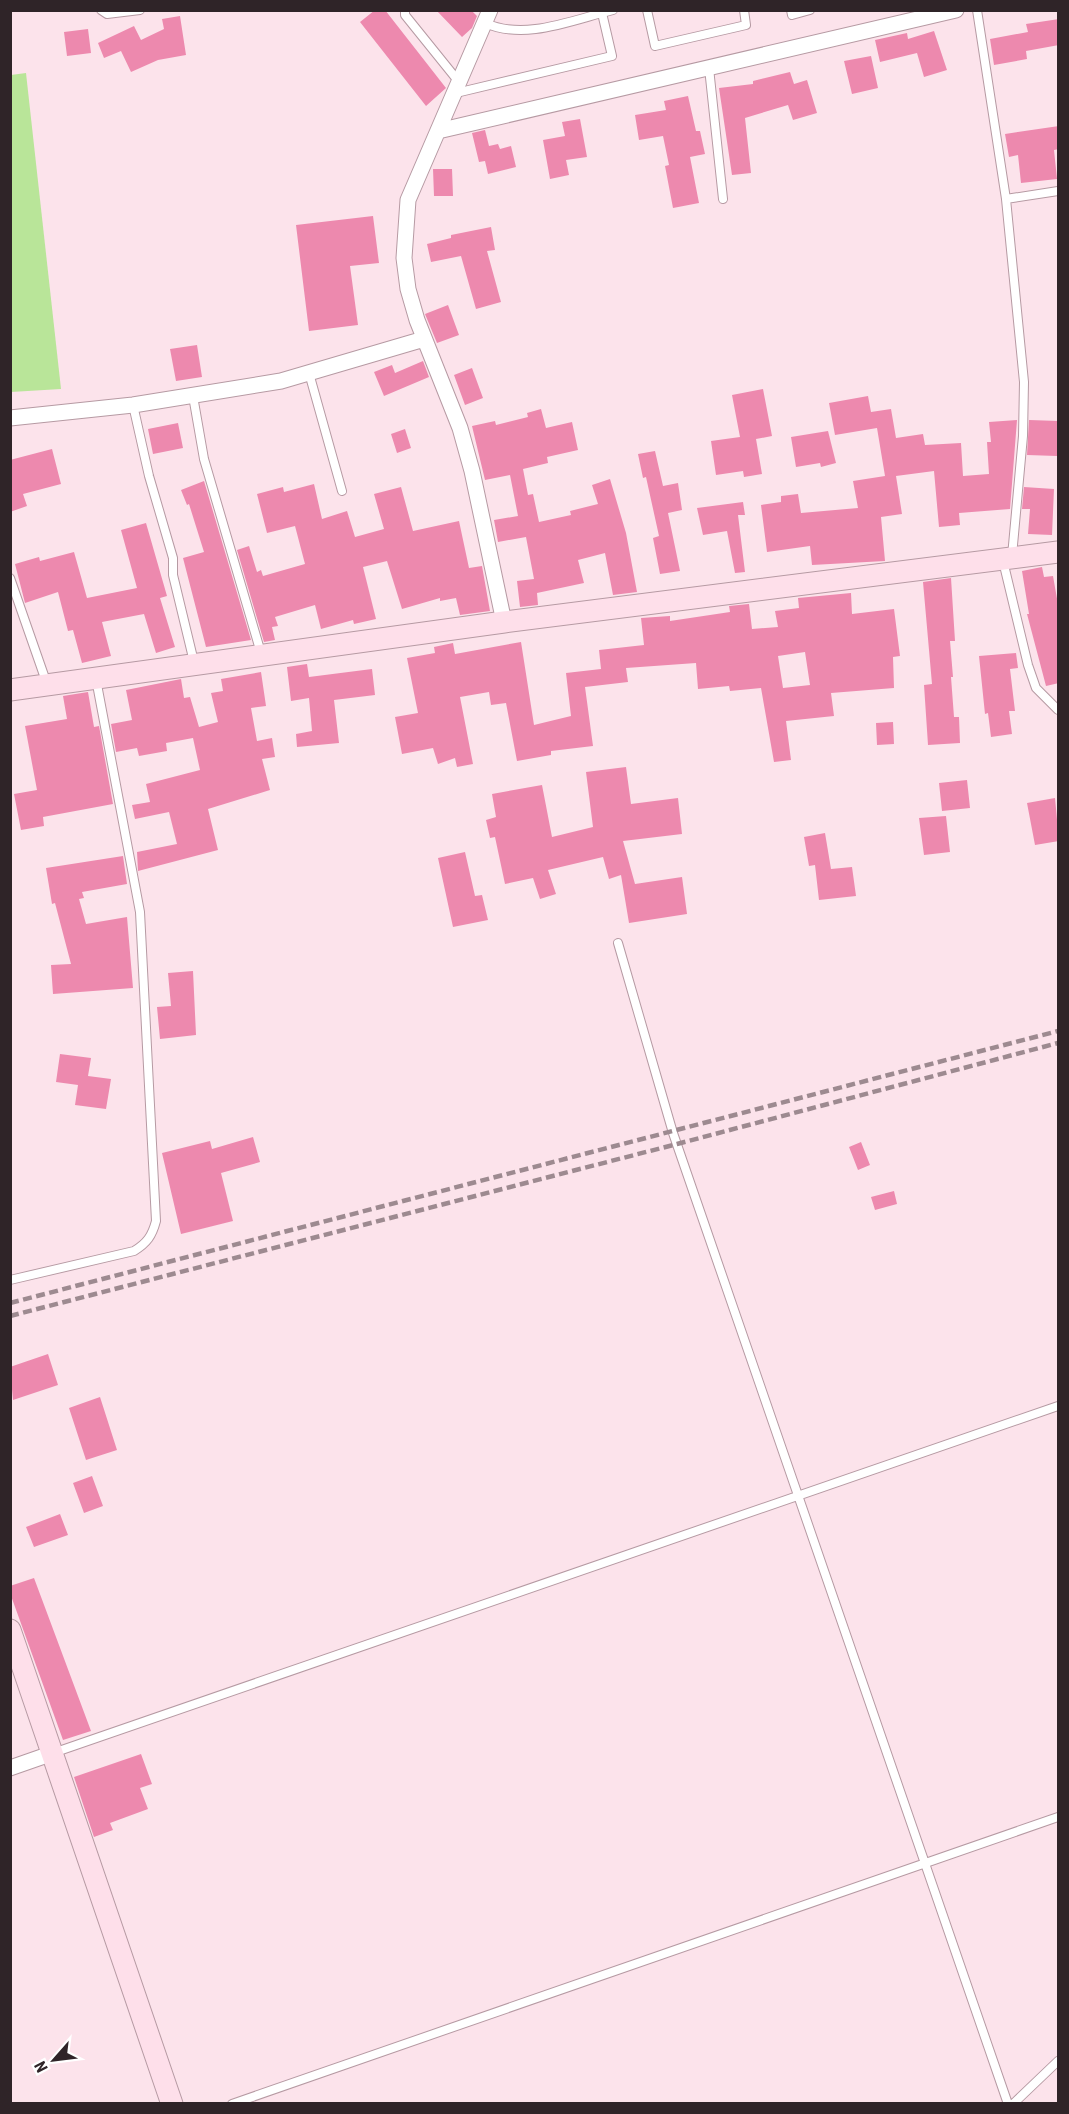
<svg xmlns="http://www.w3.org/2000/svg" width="1069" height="2114" font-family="'Roboto Condensed',sans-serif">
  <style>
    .green { fill: #b9e599 }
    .building { fill: #ed89ae; fill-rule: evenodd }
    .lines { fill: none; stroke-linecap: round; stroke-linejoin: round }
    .lane-casing { stroke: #b69aa3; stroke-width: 10 }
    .street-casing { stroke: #b69aa3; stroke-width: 17 }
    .secondary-casing { stroke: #b69aa3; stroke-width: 23 }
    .lane { stroke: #fff; stroke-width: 8 }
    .street { stroke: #fff; stroke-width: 15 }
    .secondary { stroke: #fedfea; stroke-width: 21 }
    .rail { stroke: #9d8a90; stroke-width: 4.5; stroke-dasharray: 9 4.5; stroke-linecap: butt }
  </style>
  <rect width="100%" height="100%" fill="#fce3eb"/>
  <path class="green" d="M26 73 61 389 11 392V75Z"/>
  <path class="building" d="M375 10H385L446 88 426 106 360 22Z
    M436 10H471L477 16 472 28 462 37Z
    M180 16 186 55 158 60 131 72 121 51 104 58 98 43 134 26 141 40 164 29 162 19Z
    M1059 19V45L1026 51 1027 59 994 65 990 39 1028 32 1026 24Z
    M88 29 91 53 67 56 64 32Z
    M934 31 947 70 924 77 917 53 880 62 875 40 907 33 908 39Z
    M871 56 878 88 852 94 844 61Z
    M790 72 794 84 807 80 817 113 793 120 788 105 745 118 751 173 732 175 719 88 753 84V81Z
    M688 96 696 131H700L705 154 690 157 699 203 673 208 665 166 669 165 663 136 639 140 635 115 666 110 664 101Z
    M580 119 587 157 566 160 569 175 550 179 543 140 565 136 562 122Z
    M1059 126V149L1054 150 1057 179 1021 183 1018 155 1009 157 1005 134Z
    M485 130 489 146 498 144 500 149 511 146 516 167 488 174 485 161 479 162 472 133Z
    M433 169H452L453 196H434Z
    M373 216 379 263 350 266 358 325 309 331 296 225Z
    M491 227 495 250 487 251 501 302 476 309 461 256 431 262 427 244 451 238V235Z
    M448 305 459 335 437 343 425 314Z
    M197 345 202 377 176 381 170 349Z
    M423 361 429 377 384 396 374 372 392 365 395 373Z
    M472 368 483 398 465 405 454 375Z
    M763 389 772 436 756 439 762 474 744 477 743 471 716 475 711 441 740 437 732 395Z
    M868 396 871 412 891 409 896 438 923 434 925 445 961 443 963 476 989 474 987 442H991L989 422 1017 420 1010 509 959 513 960 525 939 527 934 471 896 476 902 514 881 517 885 561 812 565 810 546 767 552 761 505 781 502V496L798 494 801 513 858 508 853 481 885 476 877 428 835 435 829 403Z
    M541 409 546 428 572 422 578 450 547 457 548 463 523 469 528 495 533 494 539 522 571 515 570 511 598 504 592 485 610 479 626 533 637 592 613 595 605 553 578 560 584 583 537 593 538 605 520 607 517 581 534 579 526 537 498 542 494 520 518 516 510 475 485 480 472 426 495 421 496 425 528 417 527 413Z
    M1029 420 1059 421 1057 456 1027 455Z
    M178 423 183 448 153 454 148 429Z
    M405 429 411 448 397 453 391 434Z
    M828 431 836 463 821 467 820 463 796 467 791 437Z
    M52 449 61 484 23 494 27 506 10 512V460Z
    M655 451 663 486 678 483 682 510 668 513 680 571 660 574 653 538 659 536 646 477 643 478 638 454Z
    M204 481 251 640 206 647 183 558 204 552 189 504 187 505 181 490Z
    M314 484 322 519 347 511 355 537 384 529 374 494 401 487 413 531 459 521 469 568 482 566 490 611 460 615 456 598 440 601V598L402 609 387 561 363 567 376 619 354 624 353 620 321 629 315 605 275 617 278 626 272 627 275 640 264 642 237 550 249 546 257 572 261 570 263 576 305 564 295 526 267 533 257 494 283 487 284 492Z
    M1024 487 1054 489 1052 535 1028 534 1030 509H1022Z
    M743 502 745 515H738L745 572 735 573 727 531 703 535 697 508Z
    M146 523 167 596 160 598 175 647 156 653 144 614 102 622 111 656 82 663 73 630 68 631 58 592 25 603 15 564 39 557 40 561 74 552 87 598 137 588 121 530Z
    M1042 567 1044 577 1053 576 1059 610V683L1046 686 1027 614H1029L1022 571Z
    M951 578 955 641H950L953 677H951L954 717H959L960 743 928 745 924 685 932 684 923 582Z
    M851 593 852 614 894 609 900 656 893 657 894 688 831 693 834 716 786 721 791 760 774 762 761 688 730 691 729 686 698 689 696 663 626 668 628 682 585 687 593 746 551 751V755L517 761 506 703 491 705 489 692 460 697 473 764 457 767 455 758 438 764 433 748 402 754 395 717 418 713 407 658 435 653 434 647 453 643 455 654 521 642 534 725 571 716 566 673 601 669 599 650 644 645 641 618 670 616V621L730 612 729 606 749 604 752 629 778 627 775 611 799 608 798 598ZM805 652 810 685 783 688 778 656Z
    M1016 653 1018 668 1010 669 1015 711H1009L1012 734 991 737 988 713 985 714 979 656Z
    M307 664 309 677 372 669 375 695 334 700 339 743 297 747 296 734 312 731 309 698 291 701 287 667Z
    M261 672 266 706 251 708 257 741 272 738 275 757 262 759 270 790 208 809 218 850 138 871 137 852 177 844 169 812 135 819 132 805 150 802 146 784 200 770 193 738 166 743 167 751 139 756 137 748 116 752 111 724 132 720 126 690 181 679 184 698 190 697 199 727 218 722 211 693 223 691 221 679Z
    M88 692 94 727 99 726 113 804 43 817 44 826 21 830 14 794 37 790 25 726 67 719 63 696Z
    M893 722 894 744 877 745 876 723Z
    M626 767 631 804 678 798 682 834 623 841 635 884 682 877 687 914 629 923 621 875 609 879 603 857 548 870 556 894 540 899 533 878 505 884 495 837 490 838 486 820 496 817 492 794 542 785 552 837 593 827 586 772Z
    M967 780 970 808 942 811 939 783Z
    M1055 798 1059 841 1035 845 1027 803Z
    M946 816 950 852 924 855 919 818Z
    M825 833 831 869 852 867 856 896 819 900 815 865 809 866 804 837Z
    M465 852 475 896 482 895 488 920 453 927 438 858Z
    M123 856 127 884 82 892 84 898 79 899 86 924 127 917 133 988 53 994 51 965 71 964 55 903 52 904 46 868Z
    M193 971 196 1035 160 1039 157 1007 171 1006 168 973Z
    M60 1054 91 1058 88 1076 111 1079 106 1109 75 1105 78 1085 56 1082Z
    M253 1137 260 1162 221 1173 233 1221 181 1234 162 1153 210 1141 212 1149Z
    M861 1142 870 1165 858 1170 849 1147Z
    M894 1191 897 1204 875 1210 871 1197Z
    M48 1354 58 1385 13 1400 10 1367Z
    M100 1397 117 1450 86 1460 69 1408Z
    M92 1476 103 1506 84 1513 73 1483Z
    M60 1514 68 1535 34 1547 26 1527Z
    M34 1578 91 1731 63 1740 10 1593V1586Z
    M141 1754 152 1784 140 1788 148 1809 110 1823 113 1830 94 1837 74 1777Z"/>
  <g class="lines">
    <g class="lane-casing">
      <path id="lane" d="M101 10 107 14 140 10
        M405 10V15L459 82
        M647 10 655 46 746 25 744 10
        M791 10 792 15 810 10
        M977 10 1006 199 1024 382 1023 436 1012 556
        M485 23C525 41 572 20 613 10
        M709 68 723 199
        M456 93 612 56 602 13
        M1006 199 1058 191
        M309 373 342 491
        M193 396 204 459 261 653
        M133 405 149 476 173 558V575L194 662
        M1003 561 1028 665 1036 688 1058 710
        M10 578 47 684
        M618 943 673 1133 1008 2104
        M10 1280 134 1251C147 1243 152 1236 156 1221L140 912 96 679
        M53 1753 1058 1406
        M232 2104 1058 1817
        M1013 2104 1058 2061"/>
    </g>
    <g class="street-casing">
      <path id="street" d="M490 10 408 200 404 258 408 289 417 320 460 428 472 471 504 622
        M438 131 956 10
        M10 418 133 405 281 381 424 339
        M10 1768 53 1753"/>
    </g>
    <g class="secondary-casing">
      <path id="secondary" d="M10 690 504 622 1058 552
        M10 1630 172 2104"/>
    </g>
    <use href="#lane" class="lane"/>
    <use href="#street" class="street"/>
    <use href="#secondary" class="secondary"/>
    <path class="rail" d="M10 1303 1058 1031
      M10 1316 677 1144 1058 1043"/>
  </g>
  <rect width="1069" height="2114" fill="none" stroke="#2f2428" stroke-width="24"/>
  <g transform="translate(54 2060) rotate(242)" stroke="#ffffff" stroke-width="4.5" paint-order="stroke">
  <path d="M0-4.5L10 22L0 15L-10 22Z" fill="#2f2428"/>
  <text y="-9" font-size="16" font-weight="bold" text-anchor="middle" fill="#2f2428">N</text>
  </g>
</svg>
